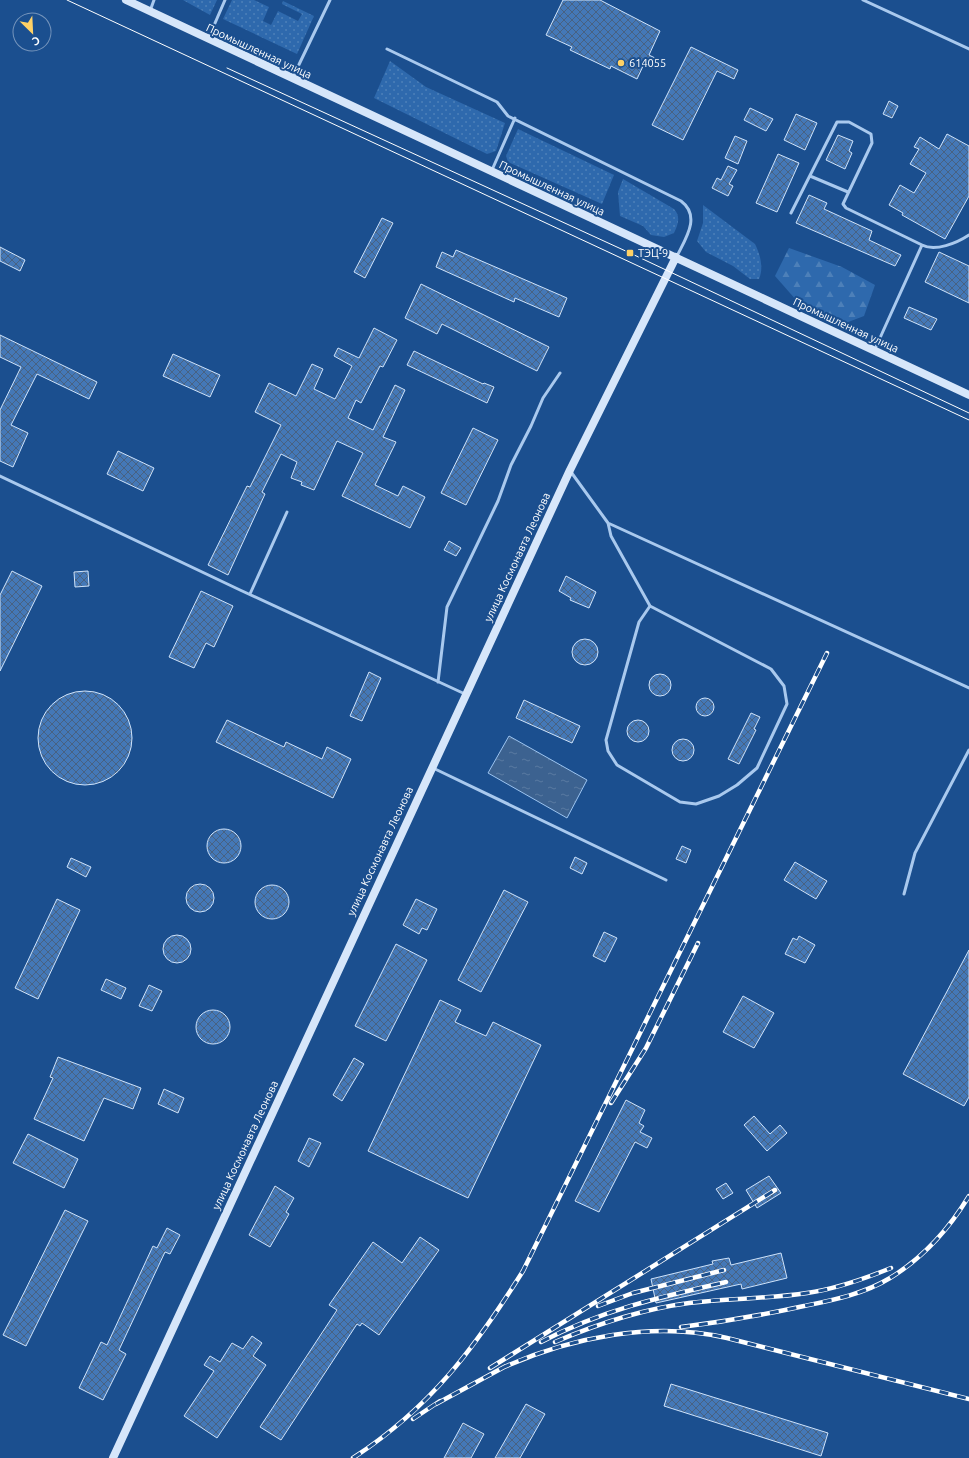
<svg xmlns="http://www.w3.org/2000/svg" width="969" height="1458" font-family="Ubuntu,sans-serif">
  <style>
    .grass { fill: url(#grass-dots) }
    .forest { fill: url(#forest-firs) }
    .water { fill: url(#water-ripples); stroke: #9cc4f0 }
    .building { fill: url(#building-cross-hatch); stroke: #cfe3fa }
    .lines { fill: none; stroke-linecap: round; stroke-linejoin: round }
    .lane { stroke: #a9c9ee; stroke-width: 3 }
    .secondary { stroke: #d6e6fa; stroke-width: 8 }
    .tram { stroke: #fff; stroke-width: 1 }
    .rail-casing { stroke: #fff; stroke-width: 4.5 }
    .rail { stroke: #1b4f8f; stroke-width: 3; stroke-dasharray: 9; stroke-linecap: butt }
    .poi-dot { fill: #ffd166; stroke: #1b4f8f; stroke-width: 1.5 }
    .labels { text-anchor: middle; stroke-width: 4; stroke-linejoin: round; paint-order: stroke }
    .street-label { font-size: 11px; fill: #fff; stroke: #1b4f8f }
    .poi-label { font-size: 11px; fill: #fff; stroke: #1b4f8f; text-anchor: start }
  </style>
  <defs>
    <pattern id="grass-dots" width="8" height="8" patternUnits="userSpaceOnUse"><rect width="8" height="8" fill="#2e69ad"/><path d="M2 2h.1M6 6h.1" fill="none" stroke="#4d80b9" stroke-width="1.8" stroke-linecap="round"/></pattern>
    <pattern id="forest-firs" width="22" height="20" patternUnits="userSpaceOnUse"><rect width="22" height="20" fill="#2e69ad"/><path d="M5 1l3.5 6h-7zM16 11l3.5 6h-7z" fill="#4d80b9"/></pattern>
    <pattern id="water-ripples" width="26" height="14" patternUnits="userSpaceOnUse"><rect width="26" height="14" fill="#3c6290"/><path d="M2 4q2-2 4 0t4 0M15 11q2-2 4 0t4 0" fill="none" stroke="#597aa1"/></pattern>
    <pattern id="building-cross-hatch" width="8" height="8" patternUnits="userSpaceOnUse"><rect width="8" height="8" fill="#4478b7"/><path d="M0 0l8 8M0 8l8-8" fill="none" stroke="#486282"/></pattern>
  </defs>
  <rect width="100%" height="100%" fill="#1b4f8f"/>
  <path class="grass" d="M183 0H217L210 15Z
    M232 0H254L269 7 263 21 271 25 278 11 298 21 302 14 282 4 283 1 314 16 297 54 223 19Z
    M390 61 426 87 505 123 496 151 487 154 374 98Z
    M518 129 614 175 602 204 508 162 506 156Z
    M623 179 674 209C681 217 678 224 674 233L664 237 651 235 643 226 620 216 618 192Z
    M703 205 755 244C760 254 764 268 759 279H750L733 266 706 252 697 241 703 223Z"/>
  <path class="forest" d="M789 248 842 267 875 285 864 316 843 324 797 301 775 276Z"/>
  <path class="water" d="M509 736 587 780 567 818 488 773Z"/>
  <path class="building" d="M563 0H600L660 31 649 55 657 59 653 68 644 64 637 79 611 66 610 69 570 50 572 47 546 35Z
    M691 47 738 70 734 79 717 71 683 140 652 125Z
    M889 101 898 106 892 118 883 114Z
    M750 108 773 119 766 131 744 120Z
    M796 114 817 123 805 150 784 140Z
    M947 134 969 146V196L945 239 902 215 903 213 889 205 900 185 914 193 926 173 910 164 919 149 914 147 920 137 939 149Z
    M838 135 853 141 849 151 852 153 845 169 826 160Z
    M735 136 747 141 738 164 725 158Z
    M778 154 799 163 777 212 756 203Z
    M728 166 737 170 729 184 733 186 728 196 712 188 717 178 721 180Z
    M809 195 827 203 824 209 872 231 869 240 901 255 895 266 796 223Z
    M382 218 393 223 365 278 354 272Z
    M0 247 25 260 20 271 0 261Z
    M456 250 567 298 559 317 515 298 514 302 436 267 442 252 453 257Z
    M939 252 969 266V303L925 282Z
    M421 284 549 347 537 371 442 324 437 334 405 318Z
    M909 307 937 319 931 330 904 318Z
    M374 328 397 340 383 367 380 366 361 403 356 400 348 418 373 430 395 385 405 390 383 437 396 442 375 485 398 496 403 486 425 497 410 528 342 496 363 453 337 441 314 490 301 485 302 482 291 478 297 462 281 454 262 492 265 494 228 575 208 565 247 486 250 487 281 425 255 412 269 383 296 396 312 364 323 369 314 389 335 399 352 366 334 356 338 348 359 358Z
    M0 335 97 382 89 399 37 374 11 425 28 433 13 467 0 461V410L21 367 0 357Z
    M414 351 483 384 484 383 494 387 487 403 407 365Z
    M173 354 220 375 210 397 163 376Z
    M473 428 498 440 466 505 441 493Z
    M118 451 154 468 143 491 107 474Z
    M449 541 461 548 456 556 444 550Z
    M12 571 42 586 0 671V595Z
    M88 571 89 586 75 587 74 572Z
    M566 576 596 592 589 608 570 600 571 598 559 591Z
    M201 591 233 606 214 647 206 643 194 668 169 657Z
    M572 652a13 13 0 1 1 26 0a13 13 0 1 1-26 0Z
    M369 672 381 678 362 721 350 716Z
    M649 685a11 11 0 1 1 22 0a11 11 0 1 1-22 0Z
    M38 738a47 47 0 1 1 94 0a47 47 0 1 1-94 0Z
    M696 707a9 9 0 1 1 18 0a9 9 0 1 1-18 0Z
    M524 700 580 726 572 743 516 718Z
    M751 713 760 717 754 729 756 730 739 764 728 759Z
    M227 720 284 747 286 742 322 759 327 747 351 759 333 798 216 742Z
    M627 731a11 11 0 1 1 22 0a11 11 0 1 1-22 0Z
    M672 750a11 11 0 1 1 22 0a11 11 0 1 1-22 0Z
    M207 846a17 17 0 1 1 34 0a17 17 0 1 1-34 0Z
    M682 846 691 850 686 863 676 859Z
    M575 857 587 863 582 874 570 868Z
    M71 858 91 867 86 877 67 867Z
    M795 862 827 881 816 899 784 880Z
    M186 898a14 14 0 1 1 28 0a14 14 0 1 1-28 0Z
    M255 902a17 17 0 1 1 34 0a17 17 0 1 1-34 0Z
    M504 890 528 902 481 992 458 980Z
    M57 899 80 910 38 999 15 988Z
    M416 899 437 909 427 930 422 928 419 934 403 925Z
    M604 932 617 938 605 962 593 956Z
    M163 949a14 14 0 1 1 28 0a14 14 0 1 1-28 0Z
    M799 936 815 945 805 963 785 954 793 938 797 940Z
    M396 944 427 960 386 1041 355 1026Z
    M969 950V1097L964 1106 903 1074Z
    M106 979 126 988 121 999 101 990Z
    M149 985 162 991 152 1011 139 1006Z
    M743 996 774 1013 754 1048 723 1032Z
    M440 1000 461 1010 455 1022 486 1036 493 1022 541 1045 468 1198 368 1151Z
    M196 1027a17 17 0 1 1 34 0a17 17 0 1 1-34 0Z
    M58 1057 141 1088 133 1109 104 1098 84 1141 34 1119 53 1078 50 1077Z
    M354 1058 364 1064 342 1101 333 1095Z
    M164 1089 184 1098 178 1113 158 1104Z
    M626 1100 645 1110 639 1123 644 1126 640 1132 652 1138 647 1148 635 1142 599 1212 575 1201Z
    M754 1116 770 1134 780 1125 787 1133 767 1151 744 1125Z
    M28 1134 78 1159 64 1188 13 1163Z
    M309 1138 321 1143 309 1167 298 1161Z
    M769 1176 781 1193 757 1208 746 1190Z
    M726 1183 733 1193 723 1199 716 1189Z
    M275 1186 294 1198 286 1212 289 1214 270 1247 249 1235Z
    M65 1210 88 1221 26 1346 3 1335Z
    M167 1228 180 1235 170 1254 165 1252 119 1350 126 1354 103 1400 79 1388 101 1342 107 1345 153 1246 157 1248Z
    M420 1237 439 1250 379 1335 362 1323 360 1326 357 1324 281 1440 260 1427 337 1310 329 1305 373 1242 402 1263Z
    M781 1253 787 1278 742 1289 741 1284 656 1303 651 1279 713 1264 712 1261 729 1258 731 1265Z
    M252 1336 262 1343 253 1356 266 1365 217 1438 184 1416 214 1371 204 1365 210 1356 220 1362 232 1343 243 1349Z
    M671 1384 828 1433 821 1456 664 1406Z
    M526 1404 545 1414 520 1458H495Z
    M463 1423 484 1434 471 1458H444Z"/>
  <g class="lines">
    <path class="lane" d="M863 0 969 49
      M150 11 154 0
      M209 37 225 0
      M387 49 497 102 508 116 681 201C701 216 686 238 677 256
      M293 77 330 0
      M492 170 515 118
      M810 176 848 192
      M791 213 837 122H849L871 134 872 143 843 204 846 208 922 245 875 349
      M922 245C935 252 957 243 969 235
      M571 472 608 523 969 688
      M0 476 240 590 465 694
      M608 523 611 536 650 606 639 622 606 740 608 751 617 765 680 802 696 804 719 796 737 785 757 768 787 704 784 686 771 669 650 606
      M250 594 287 512
      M438 682 447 607 498 501 511 465 531 426 543 398 560 373
      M433 768 666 880
      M904 894 915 853 969 750"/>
    <path class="secondary" d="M126 0 969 395
      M113 1458 570 470 676 257"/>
    <path class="tram" d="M67 0 969 420
      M227 68 630 253 969 413"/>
    <g class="rail-casing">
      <path id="rail" d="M611 1103 646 1048 698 943
        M598 1306 633 1293 724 1270
        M681 1327C722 1322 763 1315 804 1306 833 1300 864 1294 890 1278 923 1258 949 1229 969 1196
        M541 1342C602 1310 660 1297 726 1282
        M555 1342C597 1324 643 1309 689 1303 728 1298 768 1299 807 1293 836 1289 864 1279 891 1268
        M490 1368 775 1190
        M502 1368C571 1337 653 1321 727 1338L969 1399
        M436 1404 506 1366
        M413 1419 440 1401
        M353 1458C431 1407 474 1349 523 1271L827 653"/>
    </g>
    <use href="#rail" class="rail"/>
  </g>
  <g class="poi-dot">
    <circle cx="621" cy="63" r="4"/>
    <rect x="626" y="249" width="8" height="8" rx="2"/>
  </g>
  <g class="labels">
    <g class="street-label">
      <text transform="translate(259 51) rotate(25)" y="4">Промышленная улица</text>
      <text transform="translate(552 188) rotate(25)" y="4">Промышленная улица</text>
      <text transform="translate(846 325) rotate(25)" y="4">Промышленная улица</text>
      <text transform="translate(517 557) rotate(-65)" y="4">улица Космонавта Леонова</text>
      <text transform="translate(380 851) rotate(-65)" y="4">улица Космонавта Леонова</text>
      <text transform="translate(245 1145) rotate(-65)" y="4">улица Космонавта Леонова</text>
    </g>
    <g class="poi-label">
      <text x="629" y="67">614055</text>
      <text x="638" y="257">ТЭЦ-9</text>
    </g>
  </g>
  <g transform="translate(32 32) rotate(156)"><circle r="19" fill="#1b4f8f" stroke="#7695bc"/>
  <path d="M0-3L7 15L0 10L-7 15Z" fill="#ffd166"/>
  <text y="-6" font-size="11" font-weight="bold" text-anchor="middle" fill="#ffffff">С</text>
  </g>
</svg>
